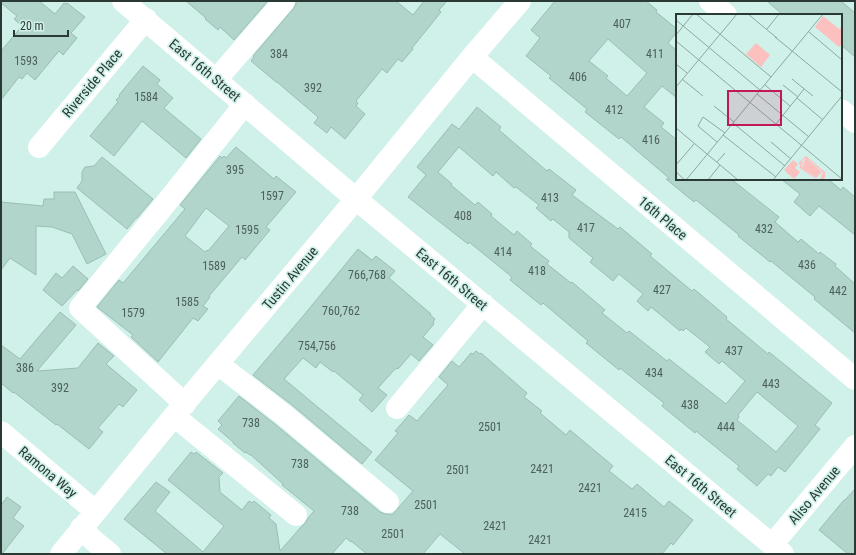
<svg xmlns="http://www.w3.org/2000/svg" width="856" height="555" font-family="'Roboto Condensed',sans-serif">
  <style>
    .building { fill: #b1d4cb; stroke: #9bbdb5; fill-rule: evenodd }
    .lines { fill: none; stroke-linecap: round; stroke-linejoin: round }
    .minor { stroke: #fff; stroke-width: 22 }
    .labels { text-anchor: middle; stroke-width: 3.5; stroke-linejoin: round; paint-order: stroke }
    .number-label { font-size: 12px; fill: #4c605a }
    .street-label { font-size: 14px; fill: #2b3935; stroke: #cff1e9 }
    .inset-road { fill: none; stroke: #8da7a1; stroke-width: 1 }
    .view { fill: #c2185b; fill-opacity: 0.15; stroke: #c2185b; stroke-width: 2 }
    .inset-edge { fill: none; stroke: #2b3935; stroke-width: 2 }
  </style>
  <rect width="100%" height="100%" fill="#cff1e9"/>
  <path class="building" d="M1 1H39L55 14 64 3 66 4 67 3 85 17 71 33 77 38 63 55 59 51 35 80 27 73 22 79 19 77 1 100V51L22 26 14 19 17 16 1 3Z
    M186 1H268L234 40 220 27 218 30 205 19 206 18Z
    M296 1H396L413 15 424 1H447L439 10 441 12 412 48 413 49 402 62 398 59 387 73 382 69 356 101 358 103 356 106 365 114 345 139 331 127 327 133 314 123 318 118H317L318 117 277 82H276L251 61 254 57 253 56 293 9 296 4Z
    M555 1H646L657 10 656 12 677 29V32L668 43 677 51V98L662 86 644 107 664 123 661 127 677 140V179H731L779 217 775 222 798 242 801 239 819 254 820 252 836 264 835 266 855 284V333L814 299 815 297 771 261 770 262 738 236 739 235 696 200 694 202 666 179H670L621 137 619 139 585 112 587 109 549 78 551 76 526 56 540 38 531 30ZM608 39 647 73 627 96 606 78 608 76 589 61Z
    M767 1H841L855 13V57L841 45V15H783Z
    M143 66 160 80 157 84 173 98 164 108 201 139 186 158 142 121 114 156 90 136 118 102 116 100 120 96 119 95Z
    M477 107 501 127 499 130 547 171 549 169 576 190 572 195 618 229 620 227 652 254 650 256 692 291 694 289 727 317 726 319 768 354 769 352 832 403 815 425 820 429 785 472 778 467 771 476 768 474 757 486 737 469 739 466 696 431 695 433 662 406 664 403 620 368 619 370 586 343 588 341 543 303 541 305 510 280 512 277 469 242 468 244 408 197 426 175 417 167 452 124 459 129ZM459 147 493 176 496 172 514 188 516 187 539 205 536 208 551 221 553 219 569 232V238L593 258 590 262 613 281 619 274 643 294 637 301 648 311 651 307 680 331 681 329 683 331 686 328 710 347 705 352 719 364 722 361 745 381 726 404 669 359 667 361 629 331 627 333 602 313 605 310 572 282 571 283 547 264 549 261 530 246 532 244 517 231 514 235 491 216 492 214 478 202 475 205 451 185 452 184 438 172ZM757 392 798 426 776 452 737 420 739 417 738 415Z
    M236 147 274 179 276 176 296 192 266 227 270 230 245 260 242 257 209 296 210 297 203 306 208 309 198 321 193 318 158 362 131 337 133 335 97 307 119 280 123 283 185 209 180 205 220 156 222 158 224 156 226 158ZM206 208 229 226 208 251 207 250 205 252 185 236Z
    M102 157 153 199 137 218H136L127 229 77 188 82 181V172L85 167 94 166Z
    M781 179H828L841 190 843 187 855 197V235L819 206 810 216 794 202 800 194Z
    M54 192H75L106 254 87 264 72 234 52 227 36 226V275L10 258 1 270V202L43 206 44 199H54Z
    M358 249 372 260 376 256 395 271 389 278 431 314 430 315 435 319 433 322 434 324 423 337 433 345 419 361 411 354 399 368 395 369 378 388 387 395 372 412 359 400 363 395 334 371 333 372 320 362 316 368 303 358 284 379 372 452 362 464 292 405 253 375 304 315Z
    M73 266 88 279 78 291 77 290 62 306 43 290 56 273 62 278Z
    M60 312 76 325 37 371 78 368 98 343 114 356 106 364 137 390 123 407 119 404 98 428 103 432 89 449 57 424 56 425 14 392 13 393 1 383V345L20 359Z
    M476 351 480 354 481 353 527 393 524 397 542 411 540 413 566 435 570 430 613 466 609 471 632 489 637 484 664 507 669 501 693 520 673 545 671 543 662 554H465L440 534 423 554H367L351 541V542L346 538 332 554H167L124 519 156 482 170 492 155 511 203 552 224 526 168 480 191 452 194 454 196 452 223 473 219 477 220 492 242 510 249 501 252 503 254 501 271 515 269 518 276 524 280 551 301 527 305 523 308 518 314 511 282 485 283 484 251 455H250L246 452 245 453 233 443V442L218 429 222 425 218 421 239 396 276 425 380 512 385 514H390L392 515 413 491 375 460 398 433 395 431 409 415 417 421 448 385 439 377 452 361 459 367 471 353 473 354Z
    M855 489V554H848L819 530 844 500H845Z
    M7 497 21 507 13 518 24 526 2 554H1V505Z"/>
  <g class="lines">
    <path class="minor" d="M123 1 356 199 783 554
      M710 1 726 15
      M472 57 855 379
      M216 80 284 1
      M841 110 855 122
      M39 147 146 19
      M218 364 284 415 388 502
      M185 404 80 308 158 213 245 104
      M397 408 483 304
      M174 416 296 515
      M1 432 95 511
      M81 528 93 540 110 554
      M772 545 855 446
      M61 554 174 416 356 199 472 57 520 1"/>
  </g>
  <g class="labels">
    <g class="number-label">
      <text x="622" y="28">407</text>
      <text x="279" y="58">384</text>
      <text x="655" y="58">411</text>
      <text x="26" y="65">1593</text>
      <text x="578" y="81">406</text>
      <text x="313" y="92">392</text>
      <text x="146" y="101">1584</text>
      <text x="614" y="114">412</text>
      <text x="651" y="144">416</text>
      <text x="235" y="174">395</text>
      <text x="272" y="200">1597</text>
      <text x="550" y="202">413</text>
      <text x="463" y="220">408</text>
      <text x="586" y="232">417</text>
      <text x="764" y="233">432</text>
      <text x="247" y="234">1595</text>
      <text x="503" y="256">414</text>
      <text x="807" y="269">436</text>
      <text x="214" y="270">1589</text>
      <text x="537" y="275">418</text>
      <text x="367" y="279">766,768</text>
      <text x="662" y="294">427</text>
      <text x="838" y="295">442</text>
      <text x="187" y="306">1585</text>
      <text x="341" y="315">760,762</text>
      <text x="133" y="317">1579</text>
      <text x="317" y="350">754,756</text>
      <text x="734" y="355">437</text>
      <text x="25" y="372">386</text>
      <text x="654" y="377">434</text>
      <text x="771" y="388">443</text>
      <text x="60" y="392">392</text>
      <text x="690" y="409">438</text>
      <text x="251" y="427">738</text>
      <text x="490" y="431">2501</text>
      <text x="726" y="431">444</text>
      <text x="300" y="468">738</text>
      <text x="542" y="473">2421</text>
      <text x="458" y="474">2501</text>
      <text x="590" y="492">2421</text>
      <text x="426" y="509">2501</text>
      <text x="350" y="515">738</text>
      <text x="635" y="517">2415</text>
      <text x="495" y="530">2421</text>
      <text x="393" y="538">2501</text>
      <text x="540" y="544">2421</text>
    </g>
    <g class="street-label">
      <text transform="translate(205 70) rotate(40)" y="5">East 16th Street</text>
      <text transform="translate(92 83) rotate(-50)" y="5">Riverside Place</text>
      <text transform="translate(663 218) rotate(40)" y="5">16th Place</text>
      <text transform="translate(290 278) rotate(-50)" y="5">Tustin Avenue</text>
      <text transform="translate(452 279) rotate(40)" y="5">East 16th Street</text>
      <text transform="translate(48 472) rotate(40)" y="5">Ramona Way</text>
      <text transform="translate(701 486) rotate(40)" y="5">East 16th Street</text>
      <text transform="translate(814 495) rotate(-50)" y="5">Aliso Avenue</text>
    </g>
  </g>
  <g transform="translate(676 14)">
    <rect width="166" height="166" fill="#cff1e9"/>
    <path d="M147 2 163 15 166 13V30L163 33 139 13ZM80 29 94 41 85 53 70 40ZM117 146 122 150 119 154 124 158 118 165 108 156Z" fill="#fcc0bf"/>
    <path d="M130 142 149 158V163L147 166H144L147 158 133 146 130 145H127L125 151 130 145H131L146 158 140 164 126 153 131 147 125 152 141 166 124 154 123 148Z" fill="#fcc0bf"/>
    <path class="inset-road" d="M20 0 95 63M72 0 101 24M0 6 84 76M91 15 103 0M133 18 166 46M0 21 17 0M99 23 166 78M0 27 166 165M0 50 11 59M6 65 27 82M116 65 137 82M89 71 114 92M107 71 122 83M0 73 61 0M81 80 133 123M121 84 147 106M38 92 58 108M57 109 109 152M100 110 128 75M0 114 62 166M47 121 100 163M41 128 22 112 27 103 49 119M95 128 115 145M41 148 49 139M0 151 18 130M0 158 9 166M10 166 147 0M32 166 44 151M97 166 166 82"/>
    <path class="view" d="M52 77H105V111H52Z"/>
    <rect width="166" height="166" class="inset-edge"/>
  </g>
  <rect width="856" height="555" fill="none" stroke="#2b3935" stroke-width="4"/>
  <path d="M14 30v6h54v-6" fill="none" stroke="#2b3935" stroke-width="2"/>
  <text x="20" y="30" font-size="12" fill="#2b3935" stroke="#cff1e9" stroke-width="3" paint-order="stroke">20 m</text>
</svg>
